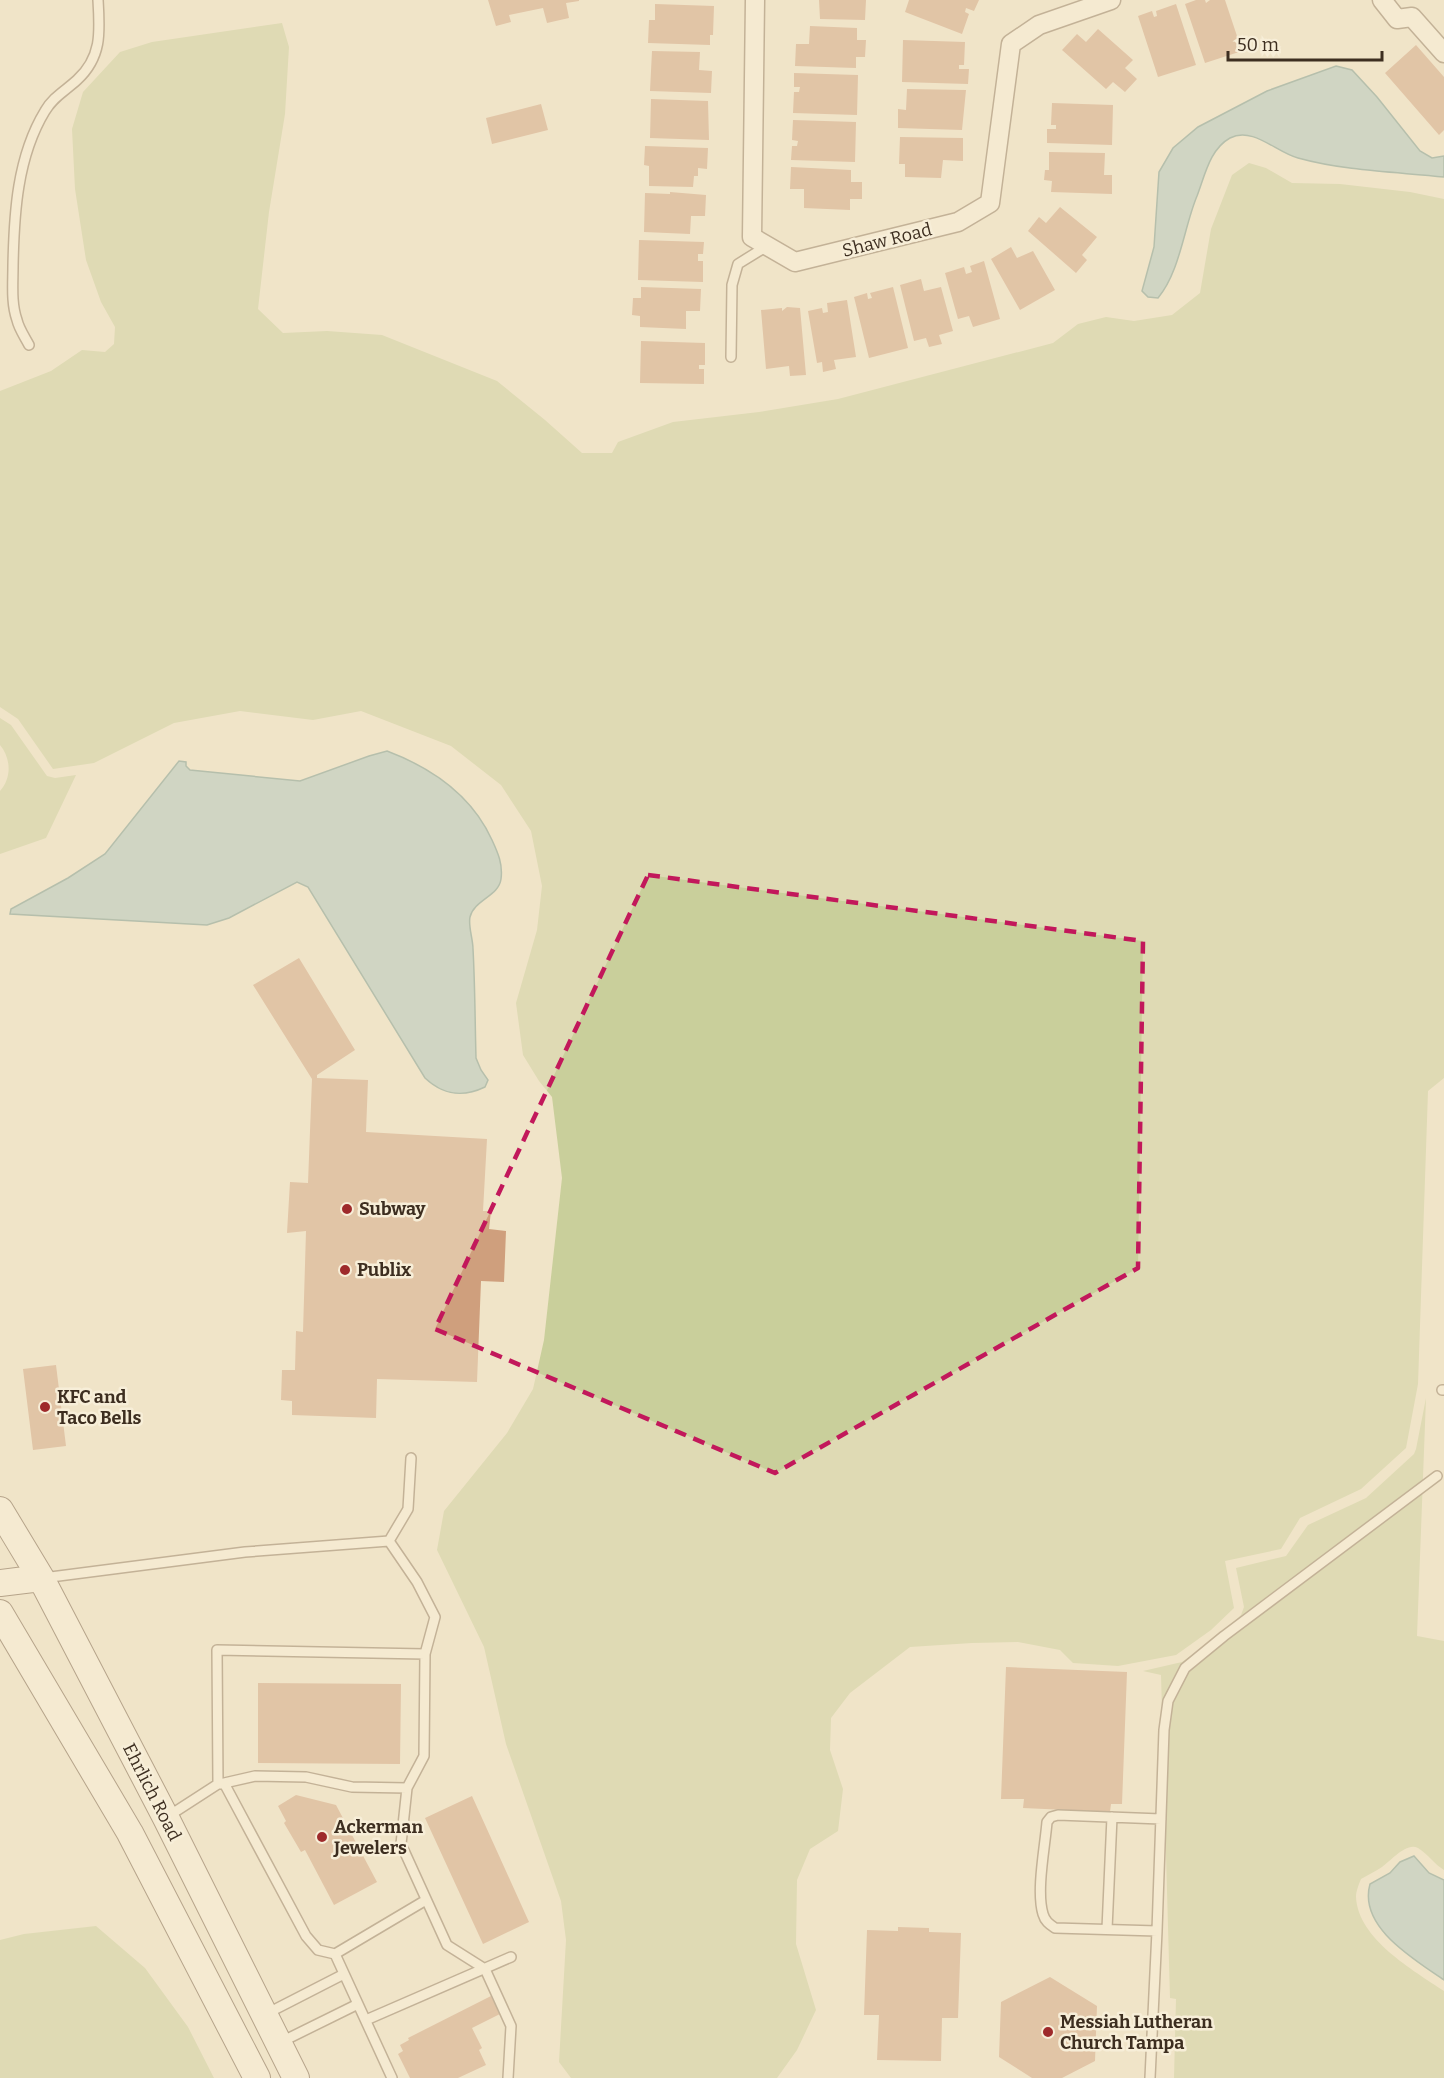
<svg xmlns="http://www.w3.org/2000/svg" width="1444" height="2078" font-family="Bitter,serif">
  <style>
    .green { fill: #c9cf9b }
    .water { fill: #a9c4bc; stroke: #6f938a; stroke-width: 1.5 }
    .building { fill: #cf9f7d }
    .lines { fill: none; stroke-linecap: round; stroke-linejoin: round }
    .lane-casing { stroke: #8d765c; stroke-width: 12 }
    .street-casing { stroke: #8d765c; stroke-width: 21 }
    .secondary-casing { stroke: #6f573f; stroke-width: 28 }
    .lane { stroke: #faf1dc; stroke-width: 9 }
    .street { stroke: #faf1dc; stroke-width: 18 }
    .secondary { stroke: #faf1dc; stroke-width: 26 }
    .marked { fill: none; stroke: #c2185b; stroke-width: 4.5; stroke-dasharray: 12 8; stroke-linejoin: round }
    .poi-dot { fill: #9e2a2b; stroke: #f7eed8; stroke-width: 2 }
    .labels { text-anchor: middle; stroke-width: 5; stroke-linejoin: round; paint-order: stroke }
    .street-label { font-size: 18px; fill: #3d2e20; stroke: #f7eed8 }
    .poi-label { font-size: 18px; font-weight: bold; fill: #3d2e20; stroke: #f7eed8; text-anchor: start }
  </style>
  <rect width="100%" height="100%" fill="#f0e4c8"/>
  <path class="green" d="M282 23 289 47 285 114 269 212 258 309 283 333 327 331 382 335 497 381 545 420 582 453H612L618 442 673 422 759 412 838 399 1053 343 1078 324 1106 317 1134 321 1172 315 1200 293 1211 229 1232 175 1249 163 1266 168 1292 183 1340 184 1410 192 1444 199V1078L1428 1091 1418 1384 1406 1448 1361 1489 1300 1518 1281 1549 1225 1561 1234 1608 1211 1630 1176 1655 1118 1666 1073 1663 1060 1650 1018 1642 972 1643 910 1647 850 1693 831 1718 830 1750 843 1789 838 1831 810 1849 797 1880 796 1944 816 2010 797 2050 777 2078H571L559 2062 566 1940 561 1901 506 1744 484 1647 437 1550 444 1511 507 1433 533 1389 544 1340 562 1178 552 1097 539 1081 523 1055 516 1003 537 930 542 886 531 831 501 785 451 746 361 711 313 720 240 711 174 723 94 763 53 769 18 719 0 707V391L51 371 82 350 105 352 114 344 115 327 101 302 86 260 75 189 72 129 83 92 120 52 152 42Z
    M0 718 11 725 47 776 55 778 76 775 46 838 0 854V791C12 778 11 758 0 745Z
    M1426 1398 1417 1636 1444 1641V1870C1434 1864 1428 1854 1418 1848 1406 1842 1391 1861 1382 1867 1376 1871 1368 1875 1361 1879 1359 1884 1356 1891 1356 1897 1358 1939 1413 1970 1444 1991V2078H1174L1176 1999 1170 1998 1161 1675 1143 1671 1182 1662 1217 1637 1241 1615 1244 1607 1236 1568 1286 1556 1308 1525 1366 1498 1414 1454 1416 1449Z
    M96 1926 145 1968 188 2027 214 2078H0V1940L24 1934Z"/>
  <path class="water" d="M1336 66 1352 70 1377 97 1420 151 1432 158 1444 156V177C1396 172 1345 171 1298 158 1277 153 1253 126 1230 138 1210 149 1205 175 1197 196 1184 227 1180 272 1158 298L1148 297 1142 291 1154 247 1159 172 1173 148 1198 127 1267 91Z
    M387 751C432 768 472 796 492 840 498 853 503 864 501 879 499 896 474 900 470 917 468 926 473 939 473 949 475 985 475 1021 476 1058L481 1070 488 1080 485 1087C462 1098 443 1095 425 1078L308 887 297 882 229 918 207 925 10 914 11 909 68 878 105 854 179 761 186 762V766L190 770 300 781 369 756Z
    M1414 1856 1429 1873 1444 1880V1980C1414 1959 1358 1927 1370 1884L1390 1873 1400 1862Z"/>
  <path class="building" d="M488 0H579V1L566 3 569 18 547 23 543 8 509 15 511 22 496 26Z
    M819 0H866L865 20 820 19Z
    M909 0H979L974 11 966 8 965 12 969 14 962 34 905 12Z
    M1196 0H1205L1206 3 1210 0H1225L1242 51 1205 63 1185 4Z
    M655 4 714 6 713 35H710V45L648 43 649 20H655Z
    M1176 4 1196 65 1158 77 1138 16 1152 11 1154 17 1157 16 1156 11Z
    M810 26 857 28V40H866L865 57H856V68L795 66 796 44H809Z
    M1098 29 1133 60 1125 68 1137 79 1125 92 1113 82 1106 89 1062 50 1077 34 1086 42Z
    M903 40 965 42 964 65H959V69H969L968 84 902 82Z
    M1416 45 1444 77V130L1439 135 1385 73Z
    M652 51 700 52 699 70 712 71 711 93 650 91Z
    M794 73 858 75 857 115 793 113 794 92H799L800 87H794Z
    M907 89 966 90 962 130 898 128V109L906 110Z
    M651 99 708 101 709 140 650 138Z
    M1052 103 1113 105 1112 145 1047 143V129H1056V125H1051Z
    M541 104 548 130 492 144 486 118Z
    M793 120 856 122 855 162 791 160 792 146H797L798 141 792 140Z
    M900 137 963 138V161L943 160 941 178 905 177V164H899Z
    M645 146 708 148 707 169 698 168V176H694L693 187 649 186V166L644 165Z
    M1049 152 1105 153 1104 175H1112V194L1051 192 1052 181 1044 180 1045 170H1049Z
    M791 167 851 170V182H862V199H850V210L804 208V189H790Z
    M670 192 706 195 705 216H691L690 234 644 232 645 193 670 194Z
    M1060 207 1097 237 1082 255 1087 260 1076 273 1028 231 1039 217 1046 223Z
    M639 240 704 242 703 254H698V261H703V282L638 280Z
    M1011 247 1017 258 1033 251 1055 290 1020 310 991 259Z
    M984 261 1000 319 973 327 969 316 958 319 945 273 964 267 966 274 972 272 970 266Z
    M921 279 924 291 941 287 953 331 939 335 942 344 929 347 926 338 914 341 900 285Z
    M641 287 701 289 700 311H686V329L640 327V316L632 315 633 298H641Z
    M893 287 908 348 869 358 854 297 867 293 868 299 872 298 870 293Z
    M847 300 856 357 834 360 836 369 823 372 822 362 817 363 808 311 822 308 823 313 828 312 827 303Z
    M787 307 800 308 806 375 790 376 789 366 766 369 761 310 782 308V311Z
    M641 341 705 343V365H699V369H704V384L640 383Z
    M299 958 355 1050 317 1075V1078L368 1080 366 1132 487 1139 483 1211H491L489 1229 506 1231 504 1282 481 1281 477 1382 377 1379 376 1418 292 1415V1401L281 1400 282 1370H295L296 1331 303 1332 306 1231 287 1233 290 1182 308 1183 312 1079 253 985Z
    M56 1365 66 1446 33 1450 23 1369Z
    M1006 1667 1127 1672 1122 1804H1111L1110 1812 1023 1808 1024 1799H1001Z
    M258 1683 401 1684 400 1764 258 1763Z
    M296 1795 336 1805 377 1882 334 1905 305 1850 301 1852 284 1823 286 1821 278 1806Z
    M472 1796 529 1922 483 1944 425 1818Z
    M898 1927 929 1928V1932L961 1933 958 2018H942L941 2061 877 2060 879 2015H864L867 1930 898 1931Z
    M1050 1977 1097 2006 1095 2061 1062 2078H1032L999 2057 1001 2002Z
    M491 1996 500 2014 472 2028 482 2048 479 2050 486 2065 458 2078H410L398 2054 403 2051 400 2045 409 2040 408 2038Z"/>
  <g class="lines">
    <g class="lane-casing">
      <path id="lane" d="M29 345C25 337 19 329 17 320 11 303 13 284 13 266 14 214 17 157 45 111 53 97 65 91 77 80 102 57 100 32 98 0
        M731 357 732 285 738 264 767 246
        M1442 1390H1444
        M43 1578 245 1552 389 1541
        M425 1654 424 1756 407 1788 401 1844 447 1945 485 1969 511 2026 508 2078
        M224 1783 306 1936 318 1950 335 1954
        M220 1784 255 1776 306 1777 352 1787 407 1788
        M167 1817 218 1784 217 1650 425 1654 435 1617 417 1582 389 1541 408 1509 411 1458
        M1107 1929 1112 1817
        M1157 1931 1055 1928C1049 1924 1045 1921 1043 1914 1036 1891 1045 1847 1047 1822L1051 1817 1058 1815 1161 1819
        M266 2014 344 1974
        M366 2020 511 1957
        M281 2042 358 2004
        M392 2078 335 1954 426 1900
        M1150 2078 1157 1931 1164 1730 1168 1701 1185 1668 1224 1636 1437 1476"/>
    </g>
    <g class="street-casing">
      <path id="street" d="M755 0 752 237 795 262 958 222 990 203 1011 44 1039 25 1111 0
        M1382 0 1397 19 1412 17 1444 53"/>
    </g>
    <g class="secondary-casing">
      <path id="secondary" d="M0 1510 41 1578 166 1818 296 2078
        M0 1583 41 1578
        M0 1613 130 1833 257 2078"/>
    </g>
    <use href="#lane" class="lane"/>
    <use href="#street" class="street"/>
    <use href="#secondary" class="secondary"/>
  </g>
  <path d="M0 0H1444V2078H0ZM648 875 1143 941 1138 1268 775 1473 435 1329Z" fill="#f0e4c8" fill-opacity=".55" fill-rule="evenodd"/>
  <path class="marked" d="M648 875 1143 941 1138 1268 775 1473 435 1329Z"/>
  <g class="poi-dot">
    <circle cx="347" cy="1209" r="6"/>
    <circle cx="345" cy="1270" r="6"/>
    <circle cx="45" cy="1407" r="6"/>
    <circle cx="322" cy="1837" r="6"/>
    <circle cx="1048" cy="2032" r="6"/>
  </g>
  <g class="labels">
    <g class="street-label">
      <text transform="translate(887 240) rotate(-14)" y="6">Shaw Road</text>
      <text transform="translate(152 1792) rotate(63)" y="6">Ehrlich Road</text>
    </g>
    <g class="poi-label">
      <text x="359" y="1215">Subway</text>
      <text x="357" y="1276">Publix</text>
      <text x="57" y="1403">KFC and<tspan x="57" dy="21">Taco Bells</tspan></text>
      <text x="334" y="1833">Ackerman<tspan x="334" dy="21">Jewelers</tspan></text>
      <text x="1060" y="2028">Messiah Lutheran<tspan x="1060" dy="21">Church Tampa</tspan></text>
    </g>
  </g>
  <path d="M1228 51v9h154v-9" fill="none" stroke="#3d2e20" stroke-width="3"/>
  <text x="1237" y="51" font-size="18" fill="#3d2e20" stroke="#f7eed8" stroke-width="4.5" paint-order="stroke">50 m</text>
</svg>
